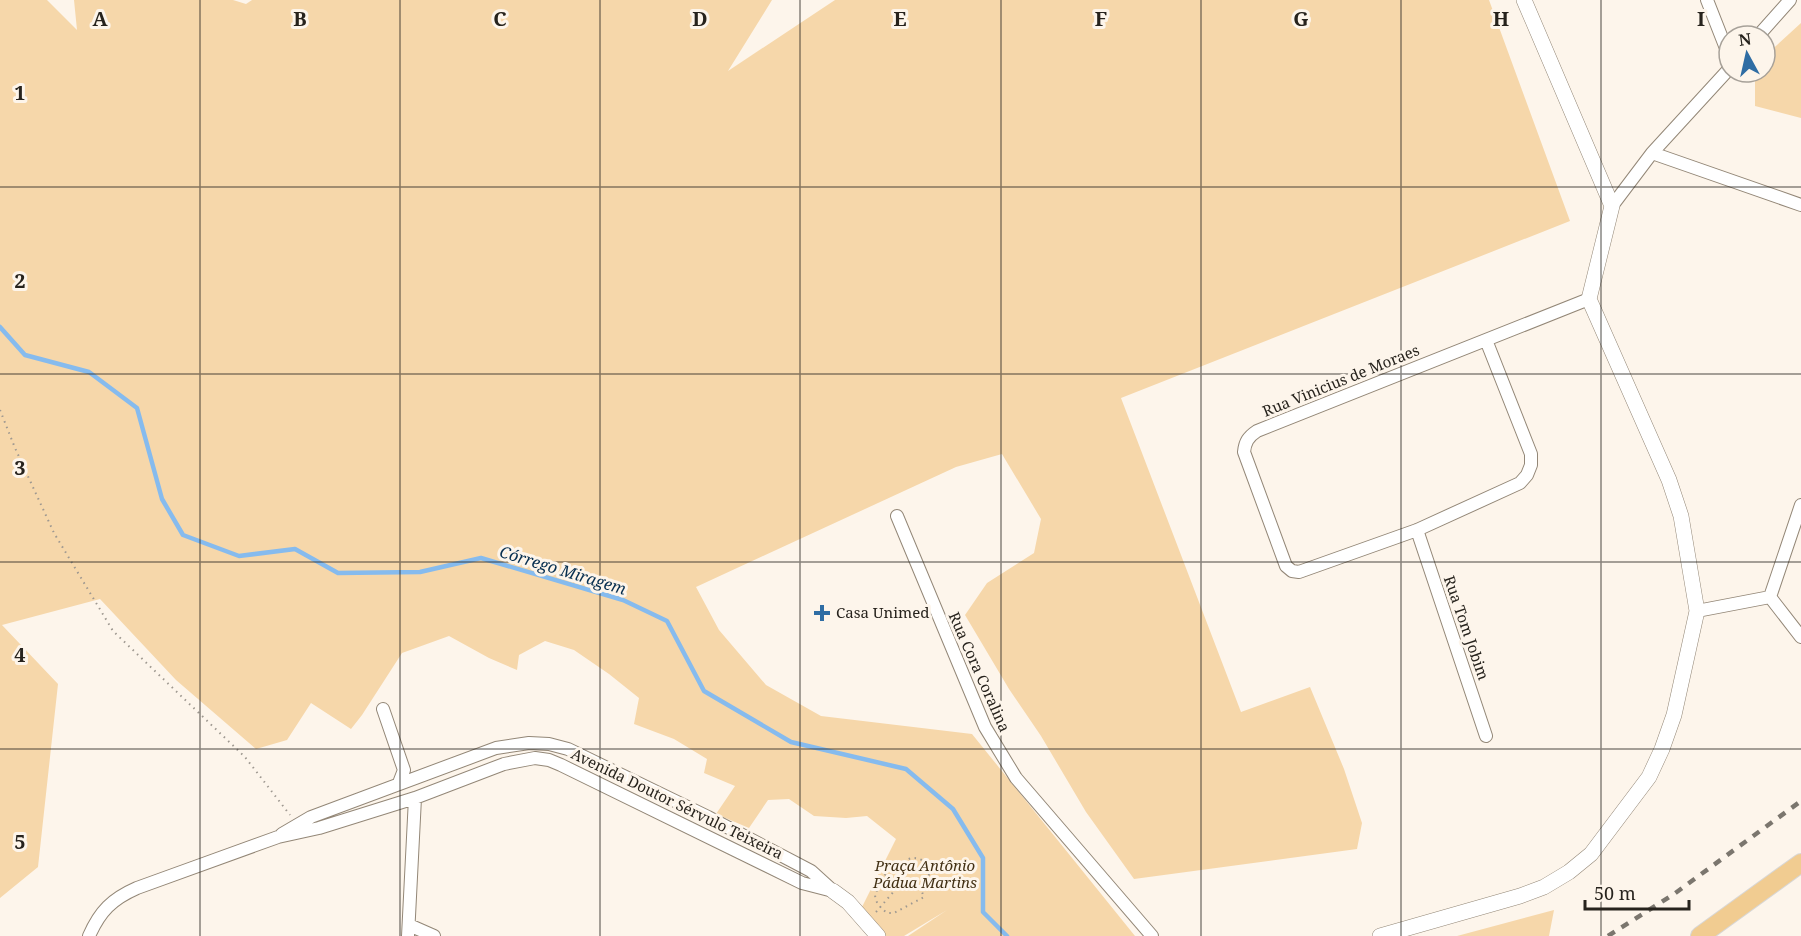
<svg xmlns="http://www.w3.org/2000/svg" width="1801" height="936" font-family="'Noto Serif',serif">
  <style>
    .green { fill: #f6d7aa }
    .lines { fill: none; stroke-linecap: round; stroke-linejoin: round }
    .stream { stroke: #86bbee; stroke-width: 4.5 }
    .minor-casing { stroke: #938777; stroke-width: 14 }
    .tertiary-casing { stroke: #938777; stroke-width: 16 }
    .primary-casing { stroke: #d8d7d6; stroke-width: 20 }
    .path { stroke: #9e9890; stroke-width: 2; stroke-dasharray: 1.5 4.5; stroke-linecap: butt }
    .minor { stroke: #fff; stroke-width: 12 }
    .tertiary { stroke: #fff; stroke-width: 15 }
    .primary { stroke: #f1cc91; stroke-width: 18 }
    .rail { stroke: #7b766e; stroke-width: 4.5; stroke-dasharray: 8 8; stroke-linecap: butt }
    .grid { fill: none; stroke: #27231d; stroke-width: 1.5; stroke-opacity: 0.55 }
    .poi-dot { fill: #2f6da4; stroke: #fdf5eb; stroke-width: 2 }
    .labels { text-anchor: middle; stroke-width: 6; stroke-linejoin: round; paint-order: stroke }
    .street-label { font-size: 15px; fill: #27231d; stroke: #fdf5eb }
    .poi-label { font-size: 15px; fill: #27231d; stroke: #fdf5eb; text-anchor: start }
    .park-label { font-size: 15px; font-style: italic; fill: #423014; stroke: #fdf5eb }
    .water-label { font-size: 16px; font-style: italic; fill: #062e4f; stroke: #fdf5eb }
    .grid-label { font-size: 20px; text-anchor: middle; font-weight: bold; fill: #27231d; stroke: #fdf5eb; stroke-width: 6; stroke-linejoin: round; paint-order: stroke }
  </style>
  <rect width="100%" height="100%" fill="#fdf5eb"/>
  <path class="green" d="M0 0H47L77 30 74 0H233L246 4 252 0H772L728 71 835 0H1489L1570 221 1121 398 1241 712 1310 687 1344 769 1362 823 1357 849 1134 879 1086 812 1041 736 1009 689 965 615 987 583 1034 553 1041 519 1002 454 956 467 696 587 719 630 766 685 821 716 972 734 1135 936H908L947 910 904 936H884L861 909 896 839 867 816 846 818 814 816 789 799 768 800 749 828 716 814 735 786 704 773 707 759 674 739 634 724 639 698 609 674 574 650 545 641 519 655 517 670 489 658 449 636 402 653 362 715 351 729 311 703 287 740 256 749 176 680 100 599 2 625 58 684 38 867 0 898Z
    M1801 23V118L1755 106V72H1765V56Z
    M1554 910 1549 936H1457Z"/>
  <g class="lines">
    <path class="stream" d="M0 327 25 355 89 372 137 408 162 499 183 535 239 556 295 549 338 573 420 572 481 558 623 600 667 621 704 691 791 742 906 769 953 809 983 858V912L1007 936"/>
    <g class="minor-casing">
      <path id="minor" d="M1707 0 1729 56
        M1758 36 1790 0
        M1652 153 1801 205
        M1612 206 1652 153 1729 69
        M1486 340 1531 454V465L1527 475 1520 483 1417 530 1299 572 1292 571 1286 566 1244 452C1245 442 1248 437 1257 431L1589 299
        M897 516 985 727 1016 778 1152 936
        M1417 530 1486 736
        M1770 597 1801 505
        M1697 611 1770 597 1801 637
        M383 709 404 770 399 783
        M282 834 311 817 496 748 529 743 549 744 568 749 708 817 811 871 833 891
        M409 925 434 936
        M89 936C100 911 112 899 137 888L278 837 319 828 415 798 504 764 535 758 549 760 561 765 802 883 833 891
        M408 936 415 798"/>
    </g>
    <g class="tertiary-casing">
      <path id="tertiary" d="M833 891 848 902 878 936
        M1380 936 1520 896 1544 887 1569 872 1591 854 1649 777 1662 749 1674 715 1697 611 1681 516 1669 480 1589 299 1612 206 1524 0"/>
    </g>
    <g class="primary-casing">
      <path id="primary" d="M1700 936 1801 863"/>
    </g>
    <path class="path" d="M0 410 15 448 54 533 113 631 245 757 290 815
      M899 873a15 15 0 1 1 30 0a15 15 0 1 1-30 0Z
      M902 864 892 862 875 894C875 903 881 908 887 913H894L924 897 920 887
      M876 912 902 882"/>
    <use href="#minor" class="minor"/>
    <use href="#tertiary" class="tertiary"/>
    <use href="#primary" class="primary"/>
    <path class="rail" d="M1608 936 1674 894 1801 801"/>
  </g>
  <path class="grid" d="M200 0V936M400 0V936M600 0V936M800 0V936M1001 0V936M1201 0V936M1401 0V936M1601 0V936M0 187H1801M0 374H1801M0 562H1801M0 749H1801"/>
  <path class="poi-dot" d="M819 604h6v6h6v6h-6v6h-6v-6h-6v-6h6z"/>
  <g class="labels">
    <g class="street-label">
      <text transform="translate(1341 381) rotate(-22)" y="5">Rua Vinicius de Moraes</text>
      <text transform="translate(1466 628) rotate(71)" y="5">Rua Tom Jobim</text>
      <text transform="translate(979 672) rotate(66)" y="5">Rua Cora Coralina</text>
      <text transform="translate(677 804) rotate(26)" y="5">Avenida Doutor Sérvulo Teixeira</text>
    </g>
    <g class="poi-label">
      <text x="836" y="618">Casa Unimed</text>
    </g>
    <g class="park-label">
      <text x="925" y="871">Praça Antônio<tspan x="925" dy="17">Pádua Martins</tspan></text>
    </g>
    <g class="water-label">
      <text transform="translate(563 570) rotate(17)" y="6">Córrego Miragem</text>
    </g>
  </g>
  <g class="grid-label">
    <text x="100" y="26">A</text>
    <text x="300" y="26">B</text>
    <text x="500" y="26">C</text>
    <text x="700" y="26">D</text>
    <text x="900" y="26">E</text>
    <text x="1101" y="26">F</text>
    <text x="1301" y="26">G</text>
    <text x="1501" y="26">H</text>
    <text x="1701" y="26">I</text>
    <text x="20" y="100">1</text>
    <text x="20" y="288">2</text>
    <text x="20" y="475">3</text>
    <text x="20" y="662">4</text>
    <text x="20" y="849">5</text>
  </g>
  <g transform="translate(1747 54) rotate(352)"><circle r="28" fill="#fdf5eb" stroke="#a7a199" stroke-width="1.5"/>
  <path d="M0-4.5L10 22L0 15L-10 22Z" fill="#2f6da4"/>
  <text y="-9" font-size="16" font-weight="bold" text-anchor="middle" fill="#27231d">N</text>
  </g>
  <path d="M1585 900v9h104v-9" fill="none" stroke="#27231d" stroke-width="3"/>
  <text x="1594" y="900" font-size="18" fill="#27231d" stroke="#fdf5eb" stroke-width="4.5" paint-order="stroke">50 m</text>
</svg>
